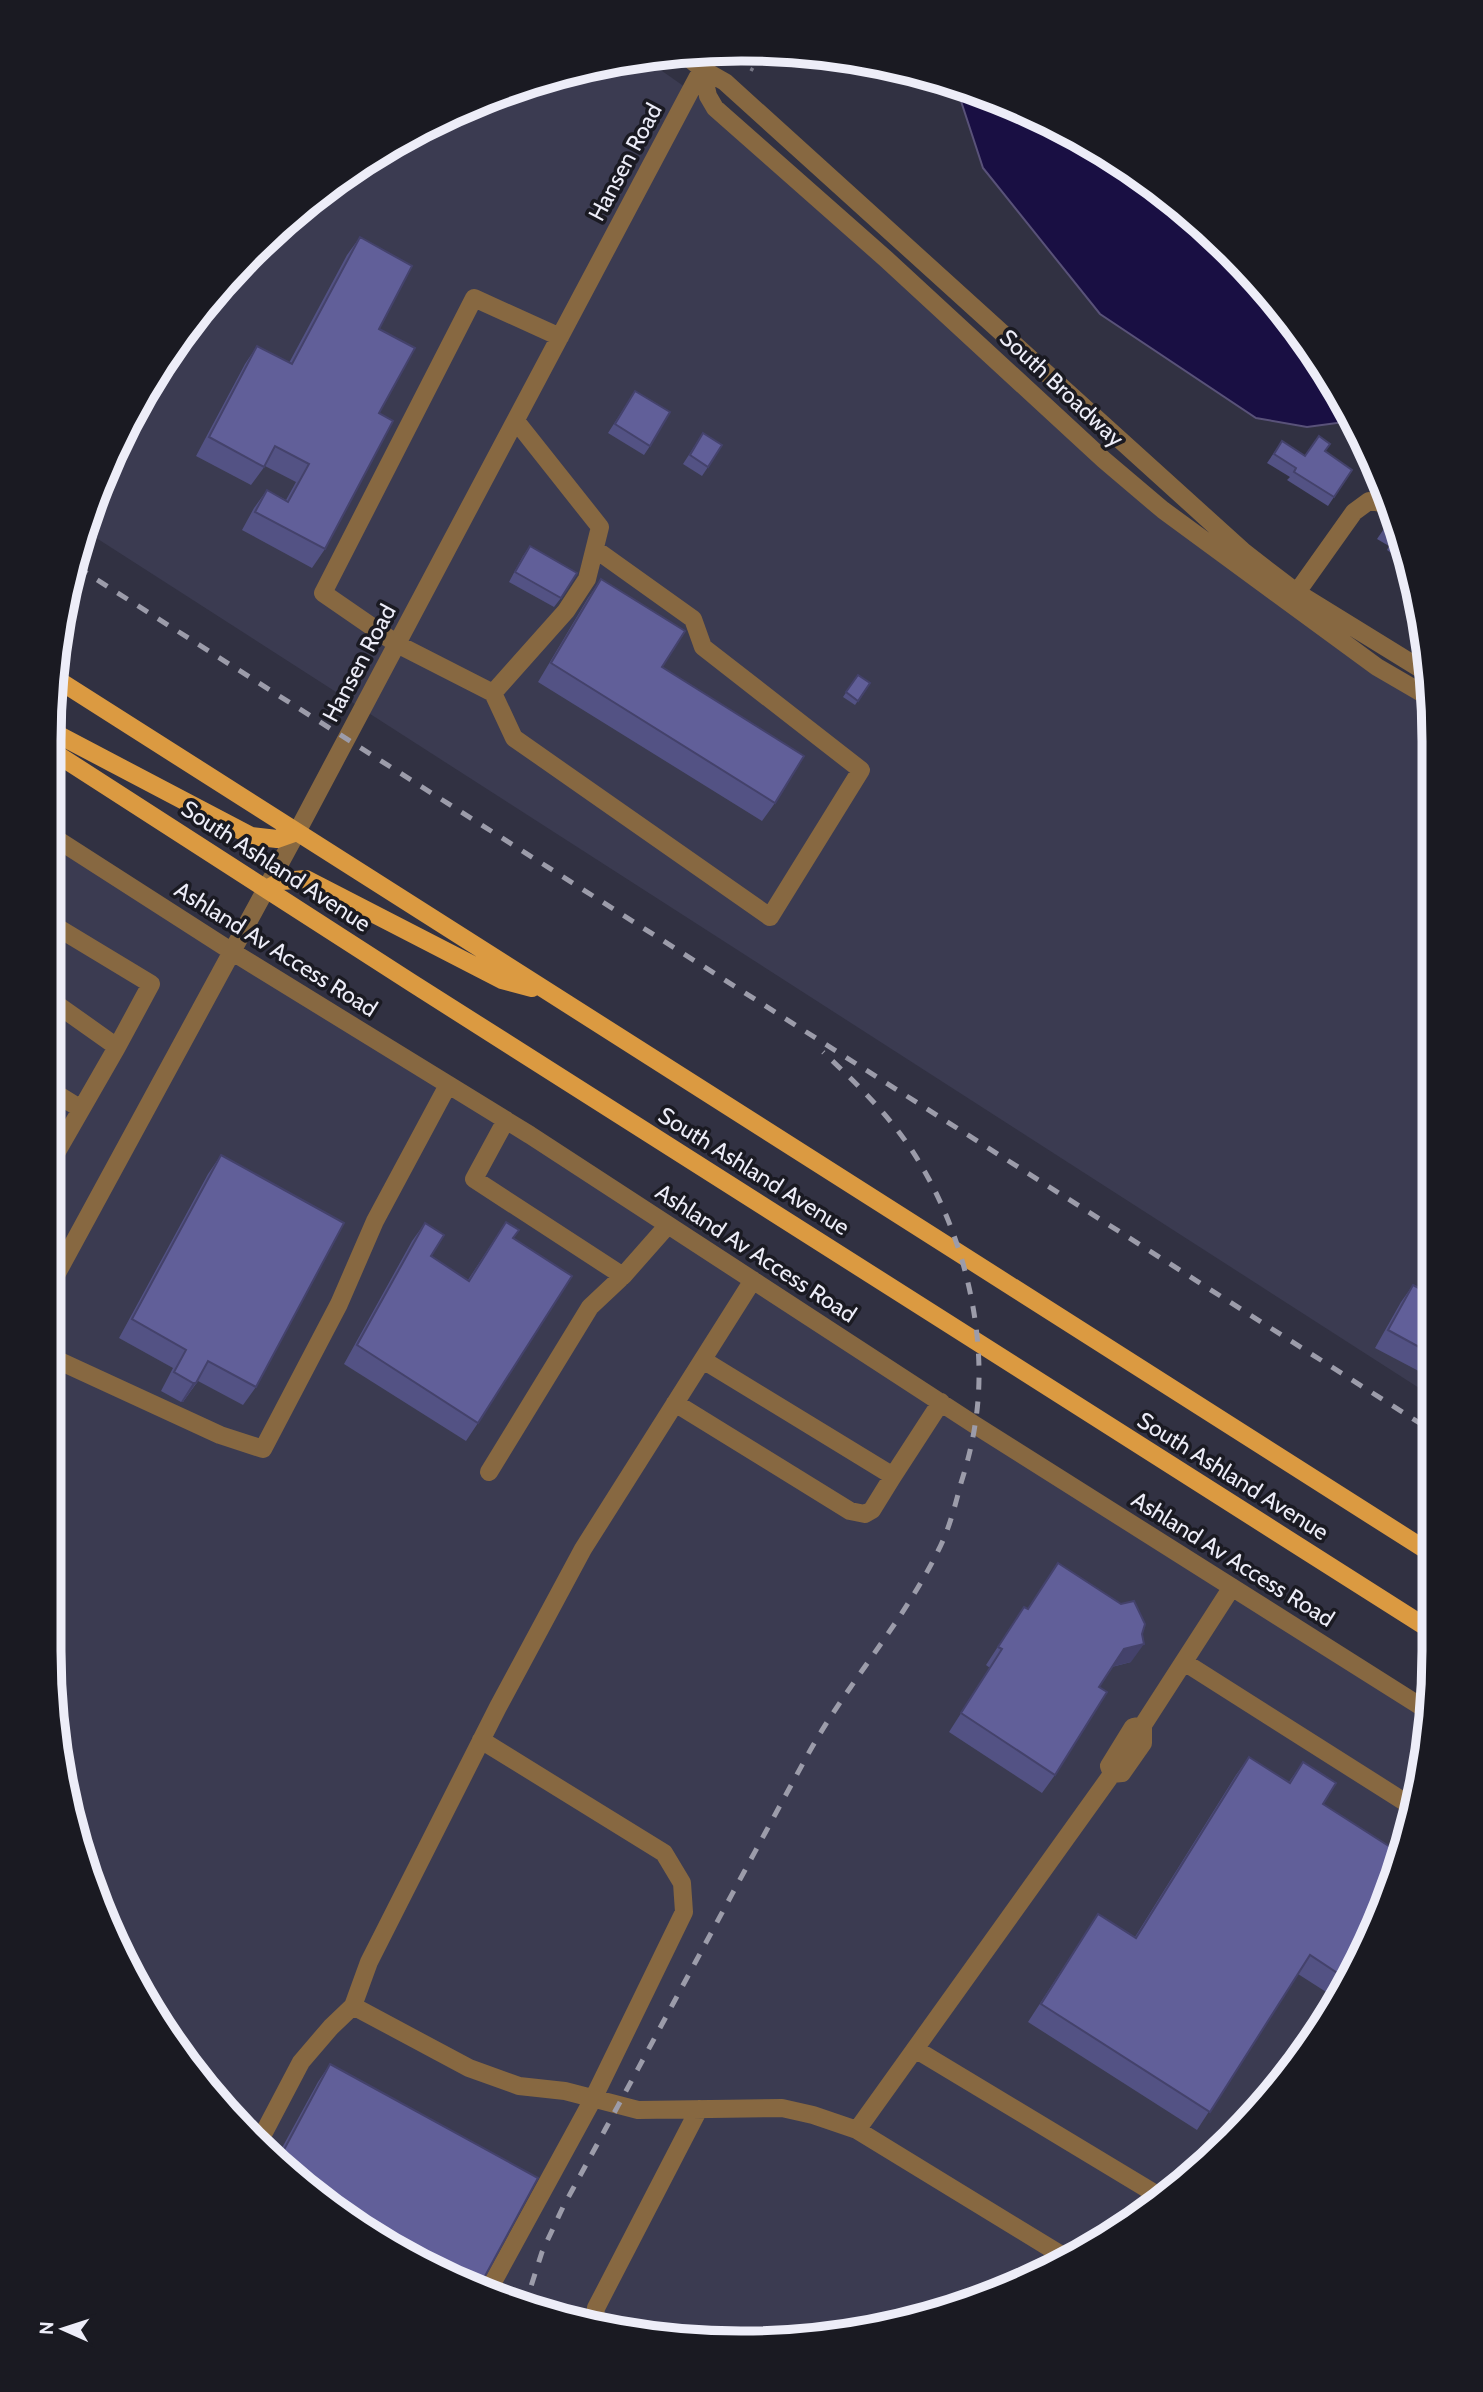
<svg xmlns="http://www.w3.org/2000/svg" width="1483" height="2392" font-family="Cabin,sans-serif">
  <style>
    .built { fill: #3b3b51 }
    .water { fill: #190f43; stroke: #595279; stroke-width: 2 }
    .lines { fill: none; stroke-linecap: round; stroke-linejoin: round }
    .path { stroke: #787887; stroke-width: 3.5; stroke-dasharray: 3.5 5; stroke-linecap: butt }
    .minor { stroke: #876841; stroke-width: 18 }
    .major { stroke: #db9a41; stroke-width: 18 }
    .rail { stroke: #9c9caa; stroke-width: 5; stroke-dasharray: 12 12; stroke-linecap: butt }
    .wall { fill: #535284 }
    .shaded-wall { fill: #44426b }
    .building { fill: #615f99; stroke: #44426b; stroke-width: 2 }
    .labels { text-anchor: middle; stroke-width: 7; stroke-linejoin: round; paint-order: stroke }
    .street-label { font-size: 23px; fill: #ededf8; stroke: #1a1a22 }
    .rim { fill: none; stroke: #ededf8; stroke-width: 9 }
  </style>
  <rect width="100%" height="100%" fill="#313142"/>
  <path class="built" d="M642 57 715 108 1104 460 1432 699 1430 1395 87 532 102 477 192 320 285 221 395 142 519 86Z
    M55 838 1428 1711V1741L1381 1915 1291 2072 1163 2200 1048 2271 964 2306 832 2337 741 2343 607 2330 519 2306 435 2271 320 2200 192 2072 121 1957 86 1873 55 1741Z"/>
  <path class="water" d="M956 86 1047 120 1163 192 1262 285 1341 396 1352 421 1307 427 1256 418 1100 314 983 168Z"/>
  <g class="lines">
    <path class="path" d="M751 71 762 51"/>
    <path class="minor" d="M684 54 702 69 725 82 1244 552 1296 592 1429 674
      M702 69 708 96 715 108 886 259 1104 460 1163 510 1377 667 1432 699
      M516 421 600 527 587 579 566 611 493 693 397 644 323 593 474 298 560 337
      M1290 602 1354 512 1369 501 1386 504
      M493 693 514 738 770 917 861 770 703 647 693 619 595 549
      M55 838 231 951 530 1135 975 1425 1428 1711
      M55 926 151 984 117 1047
      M55 1003 117 1047 55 1155
      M55 1093 81 1109
      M506 1120 474 1179 623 1276
      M55 1277 297 832 702 69
      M753 1280 583 1549 498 1707 369 1962 353 2006 469 2068 519 2086 565 2091 638 2110 782 2108 813 2115 857 2130 1112 1774
      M55 1359 220 1435 263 1449 339 1304 375 1221 448 1085
      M703 1360 893 1476 941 1402
      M675 1403 850 1511 865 1514 872 1510 893 1476
      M489 1472 590 1307 623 1276 668 1225
      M1184 1662 1411 1806
      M1143 1725 1133 1727 1109 1766 1112 1774 1122 1773 1143 1743V1725L1232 1587
      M481 1740 664 1853 682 1883 684 1912 593 2099 487 2293
      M915 2049 1164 2199
      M857 2130 1068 2259
      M260 2140 301 2062 331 2027 353 2006
      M594 2326 596 2308 699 2109"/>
    <path class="major" d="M55 678 1429 1552
      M55 733 251 836 277 839 297 832
      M55 753 412 983 1429 1629
      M266 889 282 881 306 879 502 980 532 988"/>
    <path class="rail" d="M77 567 1429 1429
      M524 2308 542 2252 563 2207C645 2057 725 1906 807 1756 846 1685 902 1624 938 1551 949 1530 955 1506 961 1483 967 1464 972 1445 975 1425 990 1334 962 1226 911 1149 887 1113 855 1082 823 1052"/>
  </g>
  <path class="wall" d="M360 237 379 329V413L325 549 312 568 242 530 254 508 267 490 286 500 296 482 265 466 251 485 196 456 245 364 257 346 289 363 347 255Z
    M635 391 650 446 644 455 608 433Z
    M703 433 708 467 702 476 683 464Z
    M1282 441 1305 456 1325 451 1352 470 1328 506 1287 480 1290 477 1267 463Z
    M1392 517 1410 562 1409 565 1387 550 1389 546 1377 539Z
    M530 546 561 598 554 607 509 582 523 556Z
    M601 579 662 667 775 803 762 821 538 682 588 598Z
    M858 675 870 683 855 705 843 697Z
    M221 1155 256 1387 243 1405 198 1381 183 1402H181L161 1391 173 1368 119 1338 208 1174Z
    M506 1222 513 1238 478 1423 466 1441 344 1364 412 1241 425 1223 431 1256 468 1280Z
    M1413 1285 1430 1294V1377L1375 1348 1401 1302Z
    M1058 1563 1131 1662 1112 1667 1099 1687 1055 1775 1042 1793 949 1732 990 1668 986 1665 1012 1625 1024 1607 1028 1609Z
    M1249 1757 1289 1782 1303 1762 1323 1804 1381 1915 1334 1997 1298 1974 1197 2130 1028 2022 1098 1914 1135 1937 1236 1775Z
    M330 2064 320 2200 277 2157 318 2082Z"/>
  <path class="shaded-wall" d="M193 1383H196L183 1402H181Z
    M1144 1644 1131 1662 1111 1667 1124 1649Z"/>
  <path class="building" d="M360 237 412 266 379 329 415 348 379 413 393 421 325 549 255 512 267 490 288 502 309 464 275 446 264 467 209 437 257 346 292 364Z
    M635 391 670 412 650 446 615 424Z
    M703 433 722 445 708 467 690 455Z
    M1319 436 1330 444 1325 451 1352 470 1334 497 1294 472 1296 468 1274 454 1282 441 1305 456Z
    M1392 517 1398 531 1387 525Z
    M530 546 577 573 561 598 515 572Z
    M601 579 685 631 662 667 804 756 775 803 551 663Z
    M858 675 870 683 858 701 846 692Z
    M221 1155 344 1223 256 1387 208 1361 196 1383H193L174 1372 186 1350 132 1319Z
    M506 1222 519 1230 513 1238 572 1276 478 1423 357 1345 425 1223 444 1235 431 1256 469 1281Z
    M1413 1285 1430 1294V1353L1388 1330Z
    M1058 1563 1121 1604 1134 1601 1145 1624 1142 1634 1144 1644 1124 1649 1099 1687 1107 1692 1055 1775 961 1713 1002 1649 998 1647 1024 1607 1028 1609Z
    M1249 1757 1290 1783 1303 1762 1336 1783 1323 1804 1398 1852 1381 1915 1345 1978 1310 1955 1210 2112 1041 2004 1098 1914 1136 1938Z
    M330 2064 538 2178 478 2289 435 2271 320 2200 279 2159Z"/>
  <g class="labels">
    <g class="street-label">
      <text transform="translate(625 162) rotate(-62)" y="8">Hansen Road</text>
      <text transform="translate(1062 388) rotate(43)" y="8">South Broadway</text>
      <text transform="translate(359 663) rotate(-62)" y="8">Hansen Road</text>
      <text transform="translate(276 866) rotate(33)" y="8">South Ashland Avenue</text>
      <text transform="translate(276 949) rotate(32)" y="8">Ashland Av Access Road</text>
      <text transform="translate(754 1171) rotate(32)" y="8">South Ashland Avenue</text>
      <text transform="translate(756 1253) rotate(33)" y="8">Ashland Av Access Road</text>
      <text transform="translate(1233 1476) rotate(32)" y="8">South Ashland Avenue</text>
      <text transform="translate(1233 1559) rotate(32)" y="8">Ashland Av Access Road</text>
    </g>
  </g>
  <path d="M0 0H1483V2392H0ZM741 61H742A680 680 0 0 1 1422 741V1651A680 680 0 0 1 742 2331H741A680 680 0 0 1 61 1651V741A680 680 0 0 1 741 61Z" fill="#1a1a22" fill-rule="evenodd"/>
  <path class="rim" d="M741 61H742A680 680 0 0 1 1422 741V1651A680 680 0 0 1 742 2331H741A680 680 0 0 1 61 1651V741A680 680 0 0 1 741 61Z"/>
  <g transform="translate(63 2329) rotate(273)" stroke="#1a1a22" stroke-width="5" paint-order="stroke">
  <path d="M0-5L12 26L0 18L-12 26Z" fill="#ededf8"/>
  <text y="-10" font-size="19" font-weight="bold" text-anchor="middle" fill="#ededf8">N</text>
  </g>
</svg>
